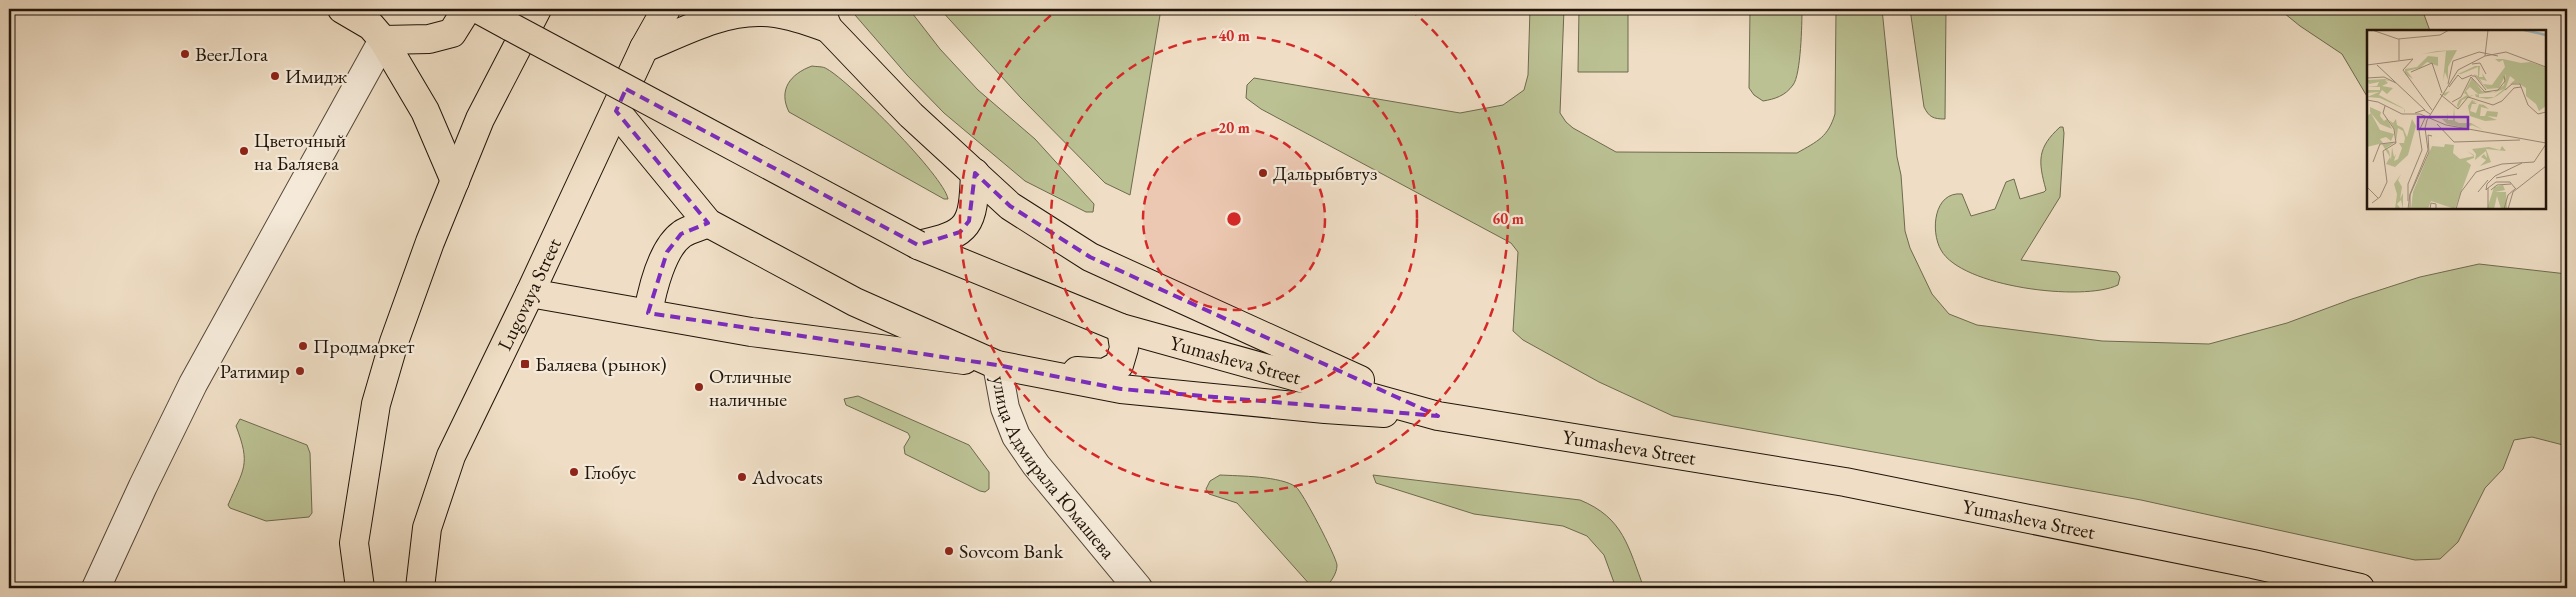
<svg xmlns="http://www.w3.org/2000/svg" width="2576" height="597" font-family="'EB Garamond',serif">
  <style>
    .green { fill: #bbc193; stroke: #6e6a4e }
    .lines { fill: none; stroke-linecap: round; stroke-linejoin: round }
    .minor-casing { stroke: #544639; stroke-width: 30 }
    .primary-casing { stroke: #20140a; stroke-width: 30 }
    .minor { stroke: #f5ead9; stroke-width: 28 }
    .primary { stroke: #efdec5; stroke-width: 28 }
    .primary-bridge-casing { stroke: #20140a; stroke-width: 30; stroke-linecap: butt }
    .primary-bridge { stroke: #efdec5; stroke-width: 28 }
    .marked { fill: none; stroke: #7b2cbf; stroke-width: 4; stroke-dasharray: 10 6; stroke-linejoin: round }
    .ring { fill: none; stroke: #d62828; stroke-width: 2.5; stroke-dasharray: 9 6 }
    .poi-dot { fill: #8f2418; stroke: #f5ead9; stroke-width: 2 }
    .labels { text-anchor: middle; stroke-width: 4.5; stroke-linejoin: round; paint-order: stroke }
    .poi-label { font-size: 20px; fill: #20140a; stroke: #f5ead9; text-anchor: start }
    .street-label { font-size: 20px; fill: #20140a; stroke: #f5ead9 }
    .inset-river { fill: none; stroke: #a0b9c0; stroke-width: 2.5 }
    .inset-road { fill: none; stroke: #9c8d7a; stroke-width: 1 }
    .view { fill: #7b2cbf; fill-opacity: 0.15; stroke: #7b2cbf; stroke-width: 2.5 }
    .inset-edge { fill: none; stroke: #20140a; stroke-width: 2.5 }
    .centre { fill: #d62828; stroke: #f5ead9; stroke-width: 2.5 }
    .ring-label { font-size: 15px; text-anchor: middle; font-weight: bold; fill: #d62828; stroke: #f5ead9; stroke-width: 4.5; stroke-linejoin: round; paint-order: stroke }
  </style>
  <rect width="100%" height="100%" fill="#efdec5"/>
  <filter id="stains"><feTurbulence type="fractalNoise" baseFrequency=".004" numOctaves="4"/><feColorMatrix values="0 0 0 0 .2 0 0 0 0 .09 0 0 0 0 .02 0 0 0 .5 -.17"/></filter>
  <radialGradient id="worn" r=".72"><stop offset=".6" stop-color="#630" stop-opacity="0"/><stop offset="1" stop-color="#630" stop-opacity=".3"/></radialGradient>
  <path class="green" d="M856 9H909L940 49 978 90 1035 139 1094 204 1093 212H1086L1025 181 944 113 907 75 855 15Z
    M940 9H1161L1130 195 1105 183 1021 98Z
    M1530 9H1564L1560 113 1566 122 1573 128 1616 152 1797 153C1818 141 1828 137 1835 114L1836 9H1882L1897 157 1901 175 1905 231 1910 248 1932 294 1949 314 1977 325 2102 341 2209 344 2287 323 2352 299 2420 277 2479 264 2567 274V446L2532 437 2514 440 2503 469 2485 488 2458 542 2440 559 2415 560 2141 500 1673 416 1599 382 1523 340 1513 331 1518 252 1511 243 1261 109 1246 98 1247 85 1254 78 1460 113 1503 105 1524 90 1528 75Z
    M1579 9H1628V72H1578Z
    M1750 9H1802C1802 23 1801 75 1793 85 1785 96 1775 99 1763 101L1754 95 1749 88Z
    M1910 9H1946L1945 119C1933 119 1929 117 1924 107Z
    M2279 9H2422L2430 31H2368V98L2342 54 2300 26Z
    M812 66C817 67 823 66 827 69 849 81 944 176 948 199H944L789 112C778 90 790 74 812 66Z
    M2060 127H2063L2064 133 2060 197 2021 260 2117 272 2120 277 2118 285C2083 302 1961 287 1941 250 1930 231 1934 191 1962 194L1971 216 1995 209 2006 182 2014 179 2020 199 2044 192 2046 190C2038 161 2037 148 2060 127Z
    M858 396 969 445 989 472V489L985 492 980 491 905 454 904 447 910 437 908 433 846 405 844 399Z
    M240 419 307 445 310 453 312 513 309 517 266 521 230 508 228 505C244 468 251 465 236 426Z
    M1220 475C1239 476 1281 476 1296 487 1302 491 1336 556 1337 565 1337 574 1330 583 1325 588L1312 587 1237 503 1209 494 1206 489 1210 481Z
    M1373 475 1580 500C1624 518 1628 547 1644 588H1616L1604 555 1587 536 1563 526 1474 514 1376 483Z"/>
  <g class="lines">
    <g class="minor-casing">
      <g id="minor">
        <path id="s1" d="M997 365 1005 408 1016 436 1036 465 1138 588"/>
        <path d="M96 588 143 486 193 384 383 40"/>
      </g>
    </g>
    <g class="primary-casing">
      <g id="primary">
        <path d="M342 9 371 26 383 40 425 111 455 181"/>
        <path d="M478 9 511 27"/>
        <path d="M820 9 828 28 911 115 1010 206 1090 257 1360 380"/>
        <path d="M383 40 429 39 452 33 467 9"/>
        <path d="M644 48C681 33 720 11 761 12 784 12 807 21 828 28"/>
        <path d="M616 111 708 223 855 302 997 365 1121 389 1325 409 1384 413"/>
        <path id="s2" d="M918 245 1121 328 1438 416 1845 482 2253 564 2360 588"/>
        <path d="M918 245C971 234 973 225 975 173"/>
        <path d="M530 293 751 332 964 360"/>
        <path d="M648 313C652 291 662 248 682 234 689 229 700 227 708 223"/>
        <path d="M1077 371 1104 373 1119 365 1124 348 1121 328"/>
        <path d="M360 588 354 543 376 404 394 342 430 242 480 119 537 9"/>
        <path id="s3" d="M420 588 427 528 451 456 530 293 644 48 666 9"/>
      </g>
    </g>
    <use href="#minor" class="minor"/>
    <use href="#primary" class="primary"/>
    <g class="primary-bridge-casing">
      <path id="primary-bridge" d="M511 27 918 245"/>
    </g>
    <use href="#primary-bridge" class="primary-bridge"/>
  </g>
  <path class="marked" d="M626 89 918 245 960 232 969 221 975 173 1010 206 1090 257 1438 416 1121 389 997 365 648 313 667 252 681 234 708 223 616 111Z"/>
  <circle cx="1234" cy="219" r="91" fill="#d62828" fill-opacity=".12"/>
  <g class="ring">
    <circle cx="1234" cy="219" r="91"/>
    <circle cx="1234" cy="219" r="183"/>
    <path d="M1410 9A274 274 0 1 1 1058 9"/>
  </g>
  <g class="poi-dot">
    <circle cx="185" cy="54" r="5"/>
    <circle cx="275" cy="76" r="5"/>
    <circle cx="244" cy="151" r="5"/>
    <circle cx="1263" cy="173" r="5"/>
    <circle cx="303" cy="346" r="5"/>
    <rect x="520" y="359" width="10" height="10" rx="2.5"/>
    <circle cx="300" cy="371" r="5"/>
    <circle cx="699" cy="387" r="5"/>
    <circle cx="574" cy="472" r="5"/>
    <circle cx="742" cy="477" r="5"/>
    <circle cx="949" cy="551" r="5"/>
  </g>
  <g class="labels">
    <g class="poi-label">
      <text x="195" y="61">BeerЛога</text>
      <text x="285" y="83">Имидж</text>
      <text x="254" y="147">Цветочный<tspan x="254" dy="23">на Баляева</tspan></text>
      <text x="1273" y="180">Дальрыбвтуз</text>
      <text x="313" y="353">Продмаркет</text>
      <text x="535" y="371">Баляева (рынок)</text>
      <text x="290" y="378" text-anchor="end">Ратимир</text>
      <text x="709" y="383">Отличные<tspan x="709" dy="23">наличные</tspan></text>
      <text x="584" y="479">Глобус</text>
      <text x="752" y="484">Advocats</text>
      <text x="959" y="558">Sovcom Bank</text>
    </g>
    <g class="street-label">
      <text dy="7" stroke="none"><textPath href="#s3" startOffset="316">Lugovaya Street</textPath></text>
      <text dy="7" stroke="none"><textPath href="#s2" startOffset="338">Yumasheva Street</textPath></text>
      <text dy="7" stroke="none"><textPath href="#s2" startOffset="742">Yumasheva Street</textPath></text>
      <text dy="7" stroke="none"><textPath href="#s1" startOffset="119">улица Адмирала Юмашева</textPath></text>
      <text dy="7" stroke="none"><textPath href="#s2" startOffset="1148">Yumasheva Street</textPath></text>
    </g>
  </g>
  <g transform="translate(2367 30)">
    <rect width="179" height="179" fill="#efdec5"/>
    <path d="M90 20 81 37V50L78 42 76 51 79 21 55 24 70 21ZM61 26 71 27V36L60 32 53 38 40 41 46 49 38 44V39L50 37ZM128 29H136L154 33 163 32 179 37V76L172 81 169 74 159 66V58L151 53 143 54 148 50 143 46 138 60 130 66 125 68 120 69 109 67 108 64 112 65 103 57 99 61 102 66 107 65 95 70 91 78 90 75 92 70 100 65 97 63 105 48 115 61 126 62 112 64V67H127L137 59 126 63 137 55 139 44 132 58 120 59 107 44 111 46V37L94 44H91L83 61 78 66 75 64 83 61 91 44 108 36H113L112 47H116L115 43 120 51 113 49 116 54 125 55 138 37 136 30 132 32ZM18 49 27 52 18 50 21 53 15 56 26 58 20 64 15 60 12 65 36 78 38 80V84L37 79 13 68 0 67 12 62 0 63V60H13V57H0L10 56 12 52 2 54 0 50ZM105 70 111 73 105 71 110 74H105L103 81 109 83 112 74 117 75 122 79 114 77 113 86H118L120 81 131 82 130 87 120 86 130 90 118 91 103 86 101 76ZM3 77 14 82 13 86 17 91 20 89 25 99 13 94 3 82ZM87 77 88 91 92 93H89H104L116 100 105 95 99 98 80 94 75 89H80L81 82V90H86ZM4 83 13 100 27 104 24 111 19 107 13 109 16 113 0 117V86ZM29 89 30 95 36 98 40 107 45 89 49 96 41 125 28 137 19 134 23 127 15 114 27 113 19 118 22 121 24 130 25 117 27 127 29 124 27 131 31 129 35 118 32 113H37L38 108 36 101 31 98 29 111 28 100 22 90 26 93ZM78 114 87 115 86 123 93 129 107 126 100 121 107 125V128L99 131 104 135 88 179 64 171 61 179H44L46 162 65 116 77 117ZM135 116 139 121 119 119 124 132 113 136 119 130 114 127 117 124 120 128 119 121 108 130 109 124 105 119 122 117 133 120ZM34 144 31 150 35 157 33 169 36 163V179L34 170 30 174 33 178 28 179 30 164 27 154ZM136 155 138 160 128 162H139L140 179H134L130 166 127 179H120L127 157Z" fill="#bbc193"/>
    <path class="inset-river" d="M157 0 179 5"/>
    <path class="inset-road" d="M5 0 31 9 73 5 82 0M32 9V30M118 26 139 22 179 37M105 34 113 33 119 44M0 35 46 29 36 40 65 80M10 35 58 80M44 42 65 33 75 63M105 46H108L119 60M0 48 17 47 29 53M81 54 86 31 112 22 131 26M82 57 91 45 95 49 105 45M138 60 145 54H153L161 75 171 84 179 82M73 64 91 79 101 67 126 75 135 71 147 58 154 57M0 70 11 72 35 84H53L79 95 179 113M85 72 94 67 104 47 118 62 131 60 138 51 137 46M48 83 57 80 63 84M70 94 87 112 153 110M6 132 13 114 29 112M129 148 150 144M0 157 11 168M121 158 119 160 120 154 128 146 155 133M121 158 129 152H143L148 158M124 160 130 155 144 154M111 162 121 150M41 171V154L55 120 52 101 58 88M5 173 13 167 20 152 16 121 29 113 27 99 16 83 18 76M41 179 43 164 61 120 58 98 60 90 91 40 118 26 121 0M43 179V165L62 122 61 105 65 106M63 179 64 173 69 174V179M89 179 94 162 109 142 135 134 167 132 179 114M121 179V158M137 179 141 165 149 158M141 179 146 162 179 136"/>
    <path class="view" d="M51 87H101V99H51Z"/>
    <rect width="179" height="179" class="inset-edge"/>
  </g>
  <circle cx="1234" cy="219" r="8" class="centre"/>
  <g class="ring-label">
    <text x="1234" y="41">40 m</text>
    <text x="1234" y="133">20 m</text>
    <text x="1508" y="224">60 m</text>
  </g>
  <rect width="2576" height="597" fill="none" stroke="#efdec5" stroke-width="30"/>
  <rect x="10" y="10" width="2556" height="577" fill="none" stroke="#20140a" stroke-width="2.5"/>
  <rect x="15" y="15" width="2546" height="567" fill="none" stroke="#20140a"/>
  <rect width="100%" height="100%" filter="url(#stains)"/>
  <rect width="100%" height="100%" fill="url(#worn)"/>
</svg>
